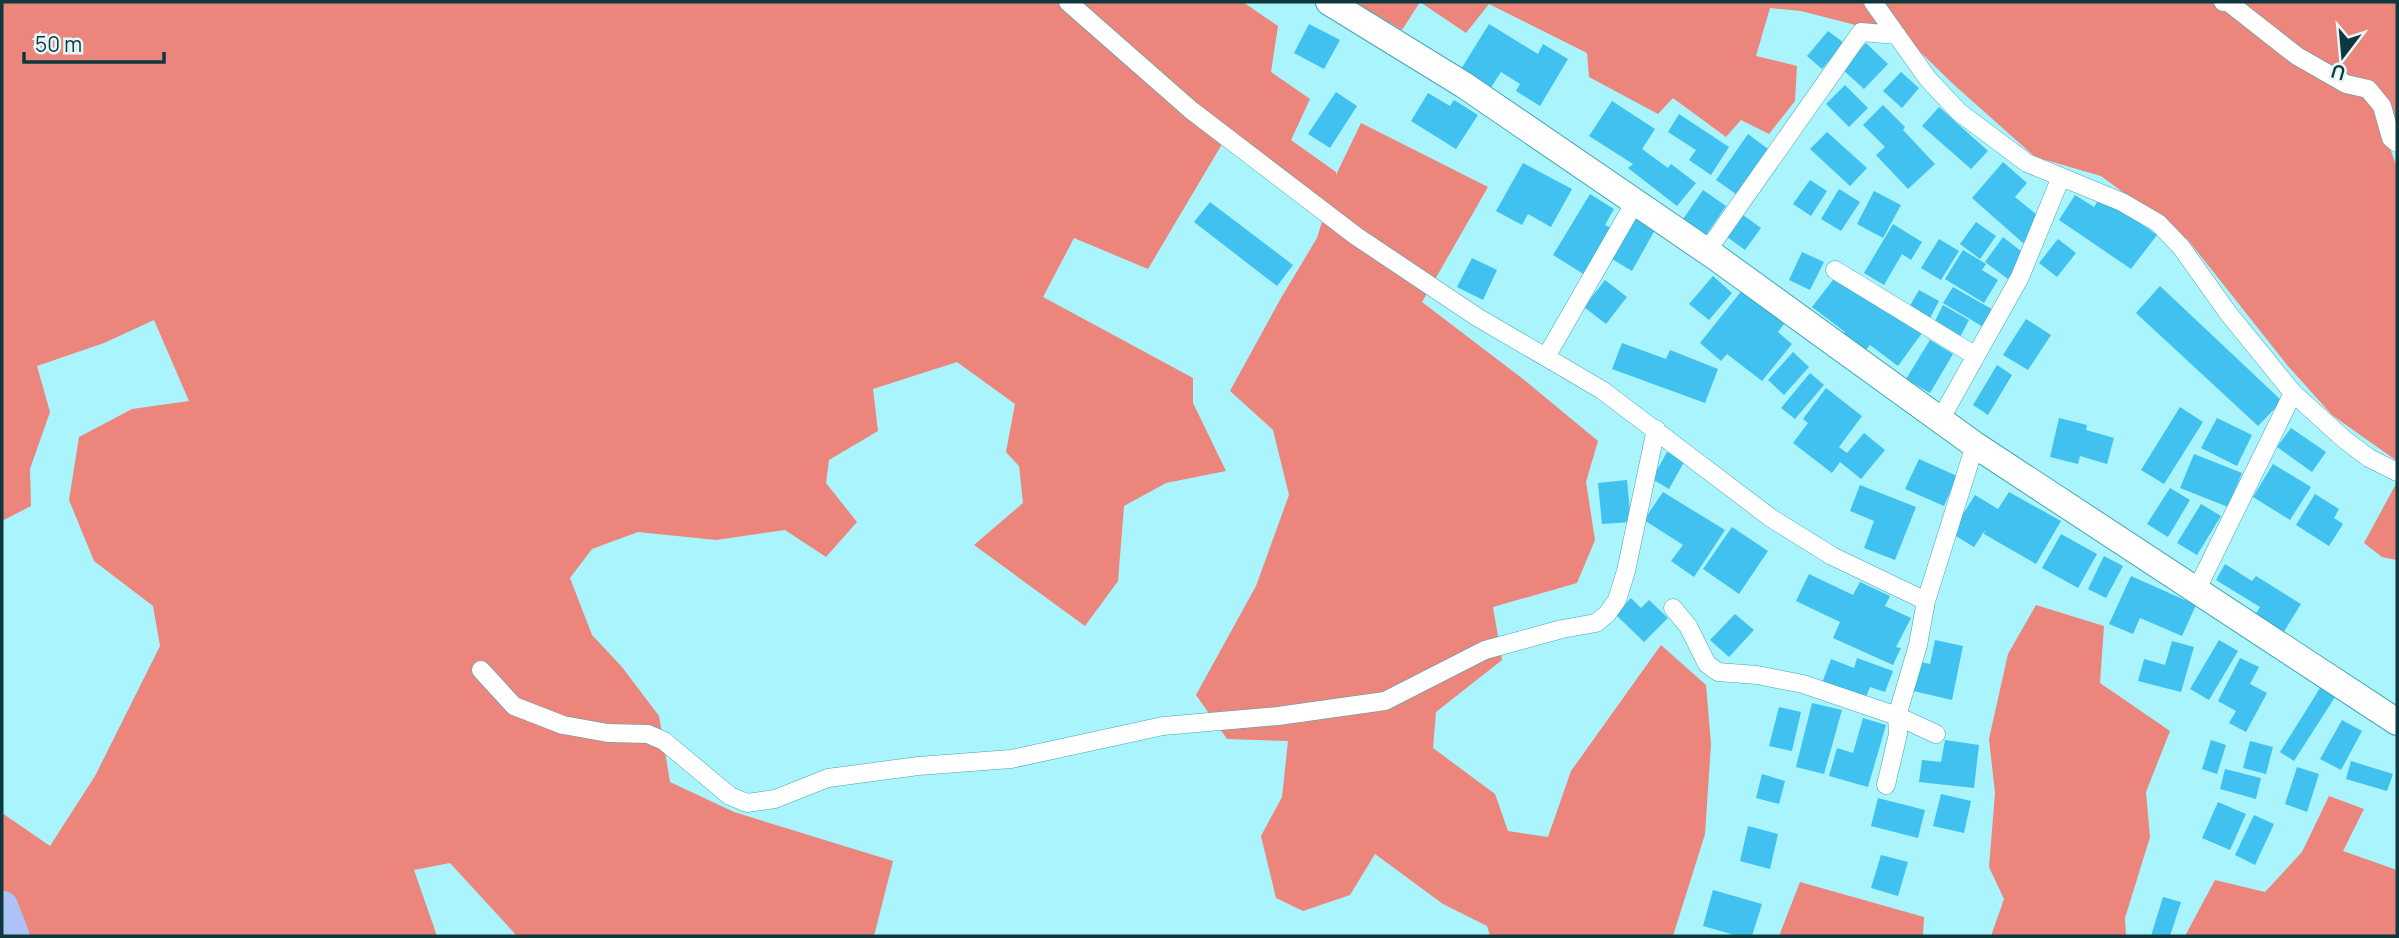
<svg xmlns="http://www.w3.org/2000/svg" width="2399" height="938" font-family="Manrope,sans-serif">
  <style>
    .forest { fill: #ec857b }
    .lines { fill: none; stroke-linecap: round; stroke-linejoin: round }
    .river { stroke: #adc3f7; stroke-width: 33 }
    .building { fill: #40c1ef }
    .street-casing { stroke: #44a6b2; stroke-width: 19 }
    .secondary-casing { stroke: #44a6b2; stroke-width: 28 }
    .street { stroke: #fff; stroke-width: 18 }
    .secondary { stroke: #fff; stroke-width: 26 }
  </style>
  <rect width="100%" height="100%" fill="#aaf4fe"/>
  <path class="forest" d="M2 2H1243L1278 26 1271 72 1310 99 1291 140 1336 172V175L1361 123 1488 187 1422 302 1523 379 1598 441 1586 482 1595 540 1577 583 1493 607 1502 660 1436 712 1433 748 1495 794 1508 831 1548 837 1571 771 1661 645 1706 685 1711 744 1705 834 1673 936H1490L1487 926 1443 904 1375 854 1350 895 1303 911 1276 898 1261 836 1282 797 1288 741 1227 739 1196 695 1256 586 1289 495 1273 430 1230 391 1281 298 1317 238 1325 212 1222 144 1148 269 1074 238 1043 297 1193 378V403L1226 471 1166 483 1124 506 1118 581 1085 626 974 545 1023 503 1019 466 1006 452 1015 404 957 362 873 389 878 431 829 460 826 483 857 522 826 557 785 530 716 540 638 532 592 549 570 578 592 635 622 667 659 716 670 782 734 812 893 861 874 936H517L450 863 414 870 437 936H2V813L50 846 95 776 160 646 153 606 94 561 69 500 79 437 132 409 189 401 154 320 104 343 37 366 50 412 30 469 31 506 2 521Z
    M1354 2H2397V143L2390 148 2397 168V461L2332 415 2288 366 2188 240 2101 176 2035 157 1952 83 1906 38 1801 11 1770 8 1756 56 1797 66 1795 101 1769 134 1741 120 1726 137 1673 98 1658 114 1589 77 1587 53 1489 4 1466 33 1420 2 1402 30Z
    M2397 482V560L2382 557 2364 543Z
    M2036 605 2104 626 2100 683 2170 731 2146 792 2150 837 2125 918 2126 936H1991L2004 899 1989 867 1995 793 1989 739 2008 654Z
    M2329 796 2364 809 2343 851 2397 870V936H2185L2215 880 2265 892 2302 852Z
    M1800 882 1924 917 1923 936H1779Z"/>
  <g class="lines">
    <path class="river" d="M2 907 13 936"/>
  </g>
  <path class="building" d="M1309 24 1340 40 1324 69 1294 53Z
    M1489 24 1538 54 1543 44 1568 59 1540 106 1516 91 1520 84 1501 72 1488 92 1458 74Z
    M1828 31 1844 43 1822 69 1807 56Z
    M1866 43 1888 64 1864 89 1842 69Z
    M1901 72 1919 88 1902 108 1883 91Z
    M1845 85 1868 108 1849 127 1826 104Z
    M1336 92 1357 106 1330 148 1308 134Z
    M1428 93 1450 106 1454 100 1478 115 1456 149 1411 121Z
    M1612 101 1655 129 1642 149 1668 168 1671 164 1696 183 1677 206 1628 168 1633 164 1589 136Z
    M1883 105 1905 127 1903 130 1935 164 1908 189 1876 155 1885 147 1863 125Z
    M1939 107 1988 151 1971 169 1922 126Z
    M1679 114 1729 147 1711 175 1689 160 1696 150 1668 132Z
    M1827 132 1867 168 1850 186 1810 149Z
    M1748 134 1772 152 1743 199 1716 180Z
    M2003 162 2027 183 2015 197 2043 220 2023 243 1972 198Z
    M1523 163 1572 189 1551 227 1528 214 1522 225 1496 211Z
    M1810 180 1827 191 1811 216 1793 204Z
    M1839 189 1860 202 1841 231 1821 219Z
    M1703 190 1726 206 1704 238 1681 222Z
    M1874 191 1901 205 1883 238 1857 224Z
    M1590 194 1614 209 1605 225 1613 229 1585 275 1553 255Z
    M2075 195 2094 207 2101 196 2157 235 2131 269 2059 220Z
    M1210 202 1293 265 1277 286 1194 222Z
    M1739 212 1761 228 1745 250 1723 234Z
    M1636 217 1656 228 1632 271 1612 259Z
    M1976 222 1996 236 1980 259 1960 244Z
    M1893 224 1922 242 1911 260 1902 254 1884 285 1864 273Z
    M2003 237 2026 255 2008 279 1985 262Z
    M1939 239 1959 251 1941 280 1921 268Z
    M2058 239 2076 253 2057 277 2039 263Z
    M1963 250 1986 264 1982 270 1998 280 1984 303 1945 279Z
    M1802 252 1824 262 1810 290 1789 280Z
    M1472 258 1497 270 1483 300 1457 287Z
    M1713 276 1732 293 1709 320 1689 304Z
    M1836 276 1922 333 1898 366 1870 345 1862 355 1840 338 1845 332 1812 307Z
    M1605 280 1627 297 1606 324 1584 307Z
    M2160 286 2282 401 2258 426 2136 313Z
    M1953 287 1995 311 1985 328 1943 303Z
    M1743 289 1784 324 1778 332 1792 344 1762 381 1727 354 1721 361 1700 343Z
    M1919 290 1939 301 1928 322 1907 311Z
    M1943 305 1969 320 1958 341 1932 327Z
    M2026 319 2051 335 2028 370 2003 355Z
    M1930 340 1953 354 1930 393 1906 379Z
    M1622 343 1666 359 1670 350 1718 369 1705 403 1612 369Z
    M1793 352 1809 367 1784 395 1768 380Z
    M1997 365 2012 375 1988 415 1973 405Z
    M1810 373 1824 385 1795 419 1781 408Z
    M1826 388 1862 416 1839 447 1847 453 1864 433 1885 450 1861 479 1840 462 1832 473 1793 443 1808 423 1803 419Z
    M2180 407 2203 422 2164 484 2141 470Z
    M2059 418 2087 425 2086 430 2114 438 2107 464 2080 456 2078 464 2050 457Z
    M2217 418 2252 435 2237 466 2201 448Z
    M2291 428 2326 452 2312 472 2277 447Z
    M1667 452 1684 462 1669 489 1652 479Z
    M2194 454 2242 473 2228 507 2180 488Z
    M1919 459 1957 476 1944 506 1905 489Z
    M2273 464 2311 487 2290 520 2253 497Z
    M1627 480 1631 522 1602 524 1598 483Z
    M1860 485 1916 507 1895 560 1864 548 1874 521 1850 511Z
    M2170 488 2190 500 2168 537 2147 524Z
    M1663 492 1725 530 1694 577 1671 561 1683 545 1644 520Z
    M2009 492 2061 521 2036 564 1984 534 1985 530 1974 547 1951 533 1975 495 1998 509Z
    M2315 494 2339 509 2334 518 2343 524 2329 546 2296 525Z
    M2201 504 2221 516 2197 555 2177 543Z
    M1732 527 1768 551 1739 594 1703 569Z
    M2061 534 2097 554 2078 588 2042 568Z
    M2104 556 2123 566 2106 598 2088 589Z
    M2225 564 2252 581 2256 576 2301 604 2283 633 2255 615 2260 607 2216 580Z
    M1809 574 1853 595 1860 582 1890 596 1885 606 1911 618 1896 647 1901 648 1893 665 1833 638 1840 622 1796 601Z
    M2131 576 2196 605 2182 636 2140 618 2133 634 2109 624Z
    M1631 598 1641 608 1649 600 1668 618 1644 642 1615 614Z
    M1735 614 1754 630 1729 657 1710 640Z
    M1935 640 1963 646 1952 700 1909 690 1916 661 1930 664Z
    M2219 640 2238 651 2209 700 2190 689Z
    M2172 641 2194 647 2181 692 2138 681 2144 659 2165 665Z
    M1857 658 1893 671 1885 692 1870 687 1865 699 1822 683 1831 659 1854 668Z
    M2240 658 2259 667 2250 684 2267 693 2246 732 2229 723 2236 711 2218 701Z
    M2320 688 2335 697 2294 761 2280 752Z
    M1812 703 1842 710 1824 774 1796 767Z
    M1779 707 1801 712 1792 751 1769 746Z
    M1863 718 1886 725 1868 787 1829 776 1837 748 1853 753Z
    M2342 720 2362 731 2341 770 2320 759Z
    M1945 740 1979 745 1974 788 1919 782 1922 760 1941 762Z
    M2211 740 2226 745 2217 774 2202 769Z
    M2250 741 2273 747 2266 774 2243 768Z
    M2351 761 2393 774 2387 791 2346 779Z
    M2297 767 2319 774 2307 812 2285 804Z
    M2225 769 2261 778 2256 799 2220 789Z
    M1762 774 1785 781 1779 804 1756 798Z
    M1941 794 1971 801 1964 833 1933 826Z
    M1878 798 1925 810 1918 838 1871 826Z
    M2218 802 2246 814 2230 850 2202 838Z
    M2254 815 2274 824 2255 865 2235 855Z
    M1748 826 1778 834 1770 869 1740 861Z
    M1881 855 1908 862 1898 896 1871 888Z
    M1713 890 1762 904 1752 936H1738L1703 926Z
    M2163 897 2181 902 2170 936H2151Z"/>
  <g class="lines">
    <g class="street-casing">
      <path id="street" d="M1068 2 1191 110 1356 236 1477 317 1602 390 1771 518 1832 556 1926 601
        M1873 2 1928 79 1959 112 2027 163 2122 202 2158 223 2181 247 2228 313 2293 393 2345 440 2369 458 2397 472
        M2223 2H2228L2297 56 2346 84 2368 89 2382 106 2391 138 2397 143
        M1707 251 1861 32 1897 35
        M1835 270 1974 355
        M1546 357 1635 202
        M1940 420 2020 277 2061 177
        M2196 591 2293 393
        M1673 608 1688 626 1707 664 1718 672 1757 675 1803 684 1897 716 1936 734
        M481 670 514 706 563 725 608 733 648 734 664 741 730 796 747 803 775 799 828 778 918 766 1011 759 1163 726 1278 716 1385 701 1485 650 1562 629 1596 623 1607 614 1617 600 1626 571 1656 429
        M1886 785 1898 734 1897 716 1918 645 1926 601 1975 445"/>
    </g>
    <g class="secondary-casing">
      <path id="secondary" d="M1329 2 1464 85 1714 256 1975 445 2397 722"/>
    </g>
    <use href="#street" class="street"/>
    <use href="#secondary" class="secondary"/>
  </g>
  <rect width="2399" height="938" fill="none" stroke="#0e383d" stroke-width="7"/>
  <g transform="translate(2343 56) rotate(196)" stroke="#e5f7f9" stroke-width="5" paint-order="stroke">
  <path d="M0-5L12 26L0 18L-12 26Z" fill="#0e383d"/>
  <text y="-10" font-size="19" font-weight="bold" text-anchor="middle" fill="#0e383d">U</text>
  </g>
  <path d="M24 52v10h140v-10" fill="none" stroke="#0e383d" stroke-width="3.5"/>
  <text x="35" y="52" font-size="21" fill="#0e383d" stroke="#e5f7f9" stroke-width="5" paint-order="stroke">50 m</text>
</svg>
